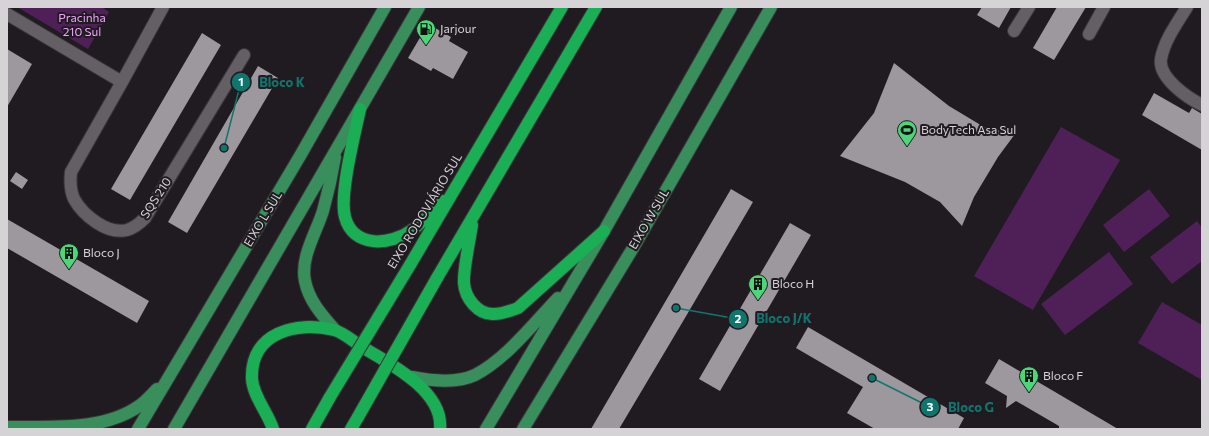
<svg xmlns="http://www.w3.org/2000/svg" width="1209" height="436" font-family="Commissioner,sans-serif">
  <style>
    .green { fill: #4f2058 }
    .building { fill: #9d979e }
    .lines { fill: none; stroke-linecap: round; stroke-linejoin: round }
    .minor-casing { stroke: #3a373b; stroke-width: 14 }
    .major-casing { stroke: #3a373b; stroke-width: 14 }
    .highway-casing { stroke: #3a373b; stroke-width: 14 }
    .minor { stroke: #645e65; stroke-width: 12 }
    .major { stroke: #388f5b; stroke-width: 12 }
    .highway { stroke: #1aaf55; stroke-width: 12 }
    .highway-bridge-casing { stroke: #3a373b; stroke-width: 14; stroke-linecap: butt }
    .highway-bridge { stroke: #1aaf55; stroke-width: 12 }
    .labels { text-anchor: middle; stroke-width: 4; stroke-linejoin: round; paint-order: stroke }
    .park-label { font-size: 12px; fill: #f0a5fe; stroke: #201b20 }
    .poi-label { font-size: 12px; fill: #d6d3d7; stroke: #201b20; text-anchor: start }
    .street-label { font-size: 12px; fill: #d6d3d7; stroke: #201b20 }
    .leader { fill: none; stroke: #0f766e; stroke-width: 1.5 }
    .callout-dot { fill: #0f766e; stroke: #201b20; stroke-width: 1.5 }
    .mark-label { font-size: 12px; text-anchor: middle; font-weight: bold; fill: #fff }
    .callout-label { font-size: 13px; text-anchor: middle; font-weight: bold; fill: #0f766e; stroke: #201b20; stroke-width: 4; stroke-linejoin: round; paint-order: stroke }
  </style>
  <rect width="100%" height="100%" fill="#201b20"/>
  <path class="green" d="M17 7H102L109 12 88 49Z
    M1061 127 1120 160 1033 310 974 276Z
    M1149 189 1170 216 1124 252 1103 225Z
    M1197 221 1202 228V261L1172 284 1150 257Z
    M1109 252 1133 284 1065 335 1041 304Z
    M1162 302 1202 325V380L1138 343Z"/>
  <path class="building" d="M982 7H1011L999 28 977 15Z
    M1057 7H1086L1054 60 1033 48Z
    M428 24 451 37 449 41 468 52 453 79 433 68 431 71 408 58Z
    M202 33 221 45 130 200 111 189Z
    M7 49 32 64 7 107Z
    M894 63 949 106 984 127 1015 134 998 157 974 197 962 226 940 202 905 182 840 156 874 113Z
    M258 66 278 78 187 233 168 222Z
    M1154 93 1189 113 1192 108 1202 114V150L1142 115Z
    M16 172 28 180 22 189 10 181Z
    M731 189 753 202 682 323 619 429H591Z
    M7 219 149 301 137 323 7 248Z
    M790 223 811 235 720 391 699 379Z
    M808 327 964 418 958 429H875L847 413 863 387 796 348Z
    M999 359 1118 429H1059V426L1016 401 1006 408 1007 396 985 383Z"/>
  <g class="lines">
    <g class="minor-casing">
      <path id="minor" d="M1187 7C1177 23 1164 41 1161 59 1158 78 1188 98 1202 105
        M7 14 122 82 163 7
        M1014 31 1029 7
        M1089 34 1104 7
        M122 82 71 172C70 181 70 190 74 199 83 215 107 235 127 230 134 228 140 223 145 218L244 55"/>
    </g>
    <g class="major-casing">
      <path id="major" d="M335 330C322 315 309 301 305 281 300 258 316 233 323 211 328 193 332 175 335 157
        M412 377C432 381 456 384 475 375 506 359 534 323 558 298
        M7 427C49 426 102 432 139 406 146 401 151 395 157 389
        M138 429 300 156 385 7
        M174 429 419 7
        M486 429 604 231 731 7
        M523 429 633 248 771 7"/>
    </g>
    <g class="highway-casing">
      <path id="highway" d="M360 109C355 134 339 194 345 217 353 248 390 246 412 230 423 222 433 211 443 201
        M472 225C470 239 463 270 464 283 465 298 478 315 494 314 502 314 510 311 518 308L604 231
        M410 265 562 7
        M437 278 596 7
        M273 429C268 413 253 396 252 379 250 332 297 321 334 330 343 332 354 342 362 347 389 363 444 391 440 429
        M312 429 330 397
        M351 429 358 417"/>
    </g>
    <use href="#minor" class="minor"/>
    <use href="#major" class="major"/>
    <use href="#highway" class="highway"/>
    <g class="highway-bridge-casing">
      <path id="highway-bridge" d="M330 397 410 265
        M358 417 437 278"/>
    </g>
    <use href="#highway-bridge" class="highway-bridge"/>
  </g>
  <defs>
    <g id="fuel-pin" transform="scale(1)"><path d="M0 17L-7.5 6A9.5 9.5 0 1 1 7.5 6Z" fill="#4bd677" stroke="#201b20"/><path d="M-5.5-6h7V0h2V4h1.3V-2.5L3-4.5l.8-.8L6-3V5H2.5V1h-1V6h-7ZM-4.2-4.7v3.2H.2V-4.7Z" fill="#111"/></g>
    <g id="stadium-pin" transform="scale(1)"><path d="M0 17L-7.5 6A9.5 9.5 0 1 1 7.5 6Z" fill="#4bd677" stroke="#201b20"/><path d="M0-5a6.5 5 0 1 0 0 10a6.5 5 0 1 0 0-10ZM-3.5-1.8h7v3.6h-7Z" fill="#111"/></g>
    <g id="building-pin" transform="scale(1)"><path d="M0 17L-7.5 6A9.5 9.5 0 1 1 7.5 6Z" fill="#4bd677" stroke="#201b20"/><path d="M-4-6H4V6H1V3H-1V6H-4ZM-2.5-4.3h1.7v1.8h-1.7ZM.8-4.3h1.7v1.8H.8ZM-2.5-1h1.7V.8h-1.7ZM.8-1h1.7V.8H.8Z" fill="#111"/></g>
  </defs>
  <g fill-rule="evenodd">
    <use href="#fuel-pin" x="426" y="29"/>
    <use href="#stadium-pin" x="907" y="130"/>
    <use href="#building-pin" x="69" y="253"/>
    <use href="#building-pin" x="758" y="284"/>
    <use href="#building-pin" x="1029" y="376"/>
  </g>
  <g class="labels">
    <g class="park-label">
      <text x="82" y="22">Pracinha<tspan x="82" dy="14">210 Sul</tspan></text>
    </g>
    <g class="poi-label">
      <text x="440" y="33">Jarjour</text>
      <text x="921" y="134">BodyTech Asa Sul</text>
      <text x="83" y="257">Bloco J</text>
      <text x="772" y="288">Bloco H</text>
      <text x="1043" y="380">Bloco F</text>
    </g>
    <g class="street-label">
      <text transform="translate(156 198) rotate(-57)" y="4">SQS 210</text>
      <text transform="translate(425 211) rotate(-59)" y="4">EIXO RODOVIÁRIO SUL</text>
      <text transform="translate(263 219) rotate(-59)" y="4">EIXO L SUL</text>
      <text transform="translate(649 219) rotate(-60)" y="4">EIXO W SUL</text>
    </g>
  </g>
  <path class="leader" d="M224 148L241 82M676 308L738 319M872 378L930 407"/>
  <g class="callout-dot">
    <circle cx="224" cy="148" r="4"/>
    <circle cx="676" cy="308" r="4"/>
    <circle cx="872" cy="378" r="4"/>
    <circle cx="241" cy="82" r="10"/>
    <circle cx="738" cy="319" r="10"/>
    <circle cx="930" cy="407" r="10"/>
  </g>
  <g class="mark-label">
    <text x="241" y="86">1</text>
    <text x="738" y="323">2</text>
    <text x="930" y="411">3</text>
  </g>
  <g class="callout-label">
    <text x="282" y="87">Bloco K</text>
    <text x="784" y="323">Bloco J/K</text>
    <text x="971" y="412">Bloco G</text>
  </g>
  <rect width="1209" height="436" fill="none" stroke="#d6d3d7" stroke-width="16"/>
</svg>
